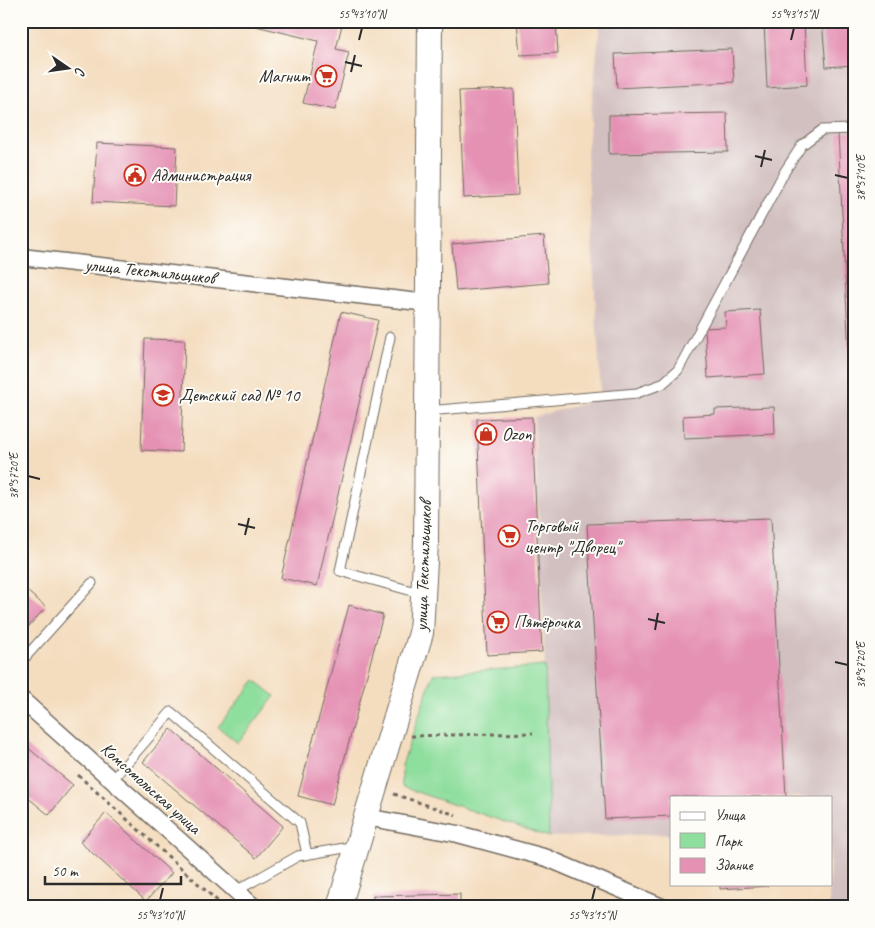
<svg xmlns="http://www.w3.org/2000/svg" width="875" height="928" font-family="Caveat,sans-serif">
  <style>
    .industrial { fill: #d2bfc0 }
    .green { fill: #8ede9d; stroke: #5c8464 }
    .building { fill: #e591b4 }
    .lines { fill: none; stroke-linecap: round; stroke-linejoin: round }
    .lane-casing { stroke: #71695f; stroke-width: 11 }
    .street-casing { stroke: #71695f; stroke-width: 19 }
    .secondary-casing { stroke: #71695f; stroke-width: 26 }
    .path { stroke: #71695f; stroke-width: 3; stroke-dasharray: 4 4; stroke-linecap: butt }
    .lane { stroke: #fff; stroke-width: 9 }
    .street { stroke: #fff; stroke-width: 16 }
    .secondary { stroke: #fff; stroke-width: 24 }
    .ticks { fill: none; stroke: #2b2b2b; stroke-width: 2 }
    .labels { text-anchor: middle; stroke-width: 4; stroke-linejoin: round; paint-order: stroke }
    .poi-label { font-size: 18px; fill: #2b2b2b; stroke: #fdfcf7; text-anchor: start }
    .street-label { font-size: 18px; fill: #2b2b2b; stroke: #fdfcf7 }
    .neatline { fill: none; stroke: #2b2b2b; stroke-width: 2 }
    .ticks-label { font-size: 12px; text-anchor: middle; fill: #2b2b2b }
  </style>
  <rect width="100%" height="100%" fill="#fdfcf7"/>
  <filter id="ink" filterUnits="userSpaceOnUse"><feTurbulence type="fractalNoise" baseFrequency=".02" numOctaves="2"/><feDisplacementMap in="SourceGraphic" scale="10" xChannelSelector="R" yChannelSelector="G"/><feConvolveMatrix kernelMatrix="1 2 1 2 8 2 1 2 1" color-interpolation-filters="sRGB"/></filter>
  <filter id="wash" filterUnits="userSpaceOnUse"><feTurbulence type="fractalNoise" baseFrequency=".0096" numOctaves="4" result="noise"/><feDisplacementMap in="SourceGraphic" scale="20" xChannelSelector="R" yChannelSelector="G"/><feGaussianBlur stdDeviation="1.12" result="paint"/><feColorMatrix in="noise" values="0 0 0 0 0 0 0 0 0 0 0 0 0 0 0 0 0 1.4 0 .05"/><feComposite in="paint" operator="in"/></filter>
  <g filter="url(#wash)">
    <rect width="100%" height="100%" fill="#f4ddbf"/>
    <path class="industrial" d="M600 21H854V907H829L831 797H671V834L549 837 545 666 534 417 601 399 587 154Z"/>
    <path class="green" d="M545 666 549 837 402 787V765L433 674Z
      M255 680 275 696 238 743 218 727Z"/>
    <g id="blocks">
      <path class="building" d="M235 21H343L336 49 349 52 335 110 303 103 318 41Z
        M517 21H556L558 53 520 55Z
        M764 21H804L807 85 767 88Z
        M822 21H851L854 65 826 67Z
        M732 49 734 82 617 88 615 54Z
        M514 89 518 195 464 198 459 91Z
        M727 113 728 152 609 154V115Z
        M854 132V415H852L838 133Z
        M97 143 177 147 174 206 93 202Z
        M544 236 548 283 456 291 452 244Z
        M760 310 765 374 708 378 705 328 726 327 725 312Z
        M341 312 378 320 317 586 281 578Z
        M145 339 185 340 181 452 141 450Z
        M774 407 775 434 684 438 683 416 715 414V409Z
        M532 417 542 652 487 655 477 419Z
        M771 518 786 797H671V816L605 819 587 524Z
        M21 586 46 607 21 635Z
        M349 605 383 615 332 805 298 796Z
        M171 729 283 826 256 858 143 762Z
        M21 742 73 785 49 815 21 792Z
        M106 813 172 873 146 901 80 842Z
        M720 884H768V886L720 889Z
        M460 894V907H373V896Z"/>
    </g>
  </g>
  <g filter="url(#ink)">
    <use href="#blocks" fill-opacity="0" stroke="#71695f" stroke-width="1"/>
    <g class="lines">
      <g class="lane-casing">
        <path id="lane" d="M390 337 340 571 423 594
          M427 411 637 393 662 384 678 370 785 171 802 145 822 130 854 129
          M21 662 92 583
          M112 780 171 712 300 823 307 854
          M236 891 298 856 356 846"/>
      </g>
      <g class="street-casing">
        <path id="street" d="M21 257 428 303
          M21 699 254 907
          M366 817 458 834 547 858 662 907"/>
      </g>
      <g class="secondary-casing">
        <path id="secondary" d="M339 907 421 633 426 543 430 21"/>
      </g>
      <path class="path" d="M411 736 533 733
        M78 775 224 907
        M394 794 456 815
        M678 903 686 907 814 901V907"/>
      <use href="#lane" class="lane"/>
      <use href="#street" class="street"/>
      <use href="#secondary" class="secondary"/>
    </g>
  </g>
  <path class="ticks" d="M359 40 362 28M791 40 794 28M345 62 362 66M351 72 355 55M755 156 772 160M761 167 765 150M835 175 848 178M28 476 40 479M238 524 255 528M245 535 249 518M648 619 665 623M655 630 658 613M835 662 848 665M160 900 163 888M592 900 595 888"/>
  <defs>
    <g id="supermarket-ring" transform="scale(1.125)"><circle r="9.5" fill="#fdfcf7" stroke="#c8321e" stroke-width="1.5"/><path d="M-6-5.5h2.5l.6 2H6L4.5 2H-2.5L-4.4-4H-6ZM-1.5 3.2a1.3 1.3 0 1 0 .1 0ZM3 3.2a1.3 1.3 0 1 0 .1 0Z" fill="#c8321e"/></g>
    <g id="civic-ring" transform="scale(1.125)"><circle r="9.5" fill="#fdfcf7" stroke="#c8321e" stroke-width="1.5"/><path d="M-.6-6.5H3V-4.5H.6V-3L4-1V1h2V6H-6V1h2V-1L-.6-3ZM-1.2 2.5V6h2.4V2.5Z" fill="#c8321e"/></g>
    <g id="school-ring" transform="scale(1.125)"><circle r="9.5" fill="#fdfcf7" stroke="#c8321e" stroke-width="1.5"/><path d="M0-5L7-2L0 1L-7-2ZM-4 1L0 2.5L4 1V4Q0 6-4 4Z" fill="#c8321e"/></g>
    <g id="shop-ring" transform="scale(1.125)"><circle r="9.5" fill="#fdfcf7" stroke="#c8321e" stroke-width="1.5"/><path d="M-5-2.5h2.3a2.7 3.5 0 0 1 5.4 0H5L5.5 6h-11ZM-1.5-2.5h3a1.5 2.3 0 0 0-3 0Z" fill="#c8321e"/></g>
  </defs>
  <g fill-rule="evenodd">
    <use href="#supermarket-ring" x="326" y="76"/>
    <use href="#civic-ring" x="135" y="175"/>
    <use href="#school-ring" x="163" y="395"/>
    <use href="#shop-ring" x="486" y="434"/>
    <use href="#supermarket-ring" x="509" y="536"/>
    <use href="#supermarket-ring" x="498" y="622"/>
  </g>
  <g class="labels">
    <g class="poi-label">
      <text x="310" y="82" text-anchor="end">Магнит</text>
      <text x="151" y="181">Администрация</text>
      <text x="179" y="401">Детский сад № 10</text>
      <text x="502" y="440">Ozon</text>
      <text x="525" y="532">Торговый<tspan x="525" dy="21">центр "Дворец"</tspan></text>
      <text x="514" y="628">Пятёрочка</text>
    </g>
    <g class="street-label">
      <text transform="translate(150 271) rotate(6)" y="6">улица Текстильщиков</text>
      <text transform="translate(423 566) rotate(-88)" y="6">улица Текстильщиков</text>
      <text transform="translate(151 788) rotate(42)" y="6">Комсомольская улица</text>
    </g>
  </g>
  <rect width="875" height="928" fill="none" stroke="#fdfcf7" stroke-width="55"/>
  <rect x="670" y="796" width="162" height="90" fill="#fdfcf7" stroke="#a9a8a5"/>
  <rect x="680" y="812" width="25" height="8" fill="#ffffff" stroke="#a9a8a5"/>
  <text x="715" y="820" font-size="15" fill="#2b2b2b">Улица</text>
  <rect x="680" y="833" width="25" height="15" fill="#8ede9d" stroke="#a9a8a5"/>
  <text x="715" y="846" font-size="15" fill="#2b2b2b">Парк</text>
  <rect x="680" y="858" width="25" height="15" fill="#e591b4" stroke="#a9a8a5"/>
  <text x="715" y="870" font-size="15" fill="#2b2b2b">Здание</text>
  <g transform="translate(68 68) rotate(103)" stroke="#fdfcf7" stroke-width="4" paint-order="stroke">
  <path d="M0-4L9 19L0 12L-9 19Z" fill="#2b2b2b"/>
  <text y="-8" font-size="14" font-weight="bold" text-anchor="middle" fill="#2b2b2b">С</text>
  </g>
  <path d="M45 876v8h136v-8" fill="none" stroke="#2b2b2b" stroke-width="2.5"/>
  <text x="52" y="876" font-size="15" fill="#2b2b2b" stroke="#fdfcf7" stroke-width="4" paint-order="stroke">50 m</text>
  <rect x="28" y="28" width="820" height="872" class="neatline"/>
  <g class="ticks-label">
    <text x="362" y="18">55°43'10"N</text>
    <text x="794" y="18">55°43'15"N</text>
    <text transform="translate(861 178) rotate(-90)" y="4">38°57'10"E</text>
    <text transform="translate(14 476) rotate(-90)" y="4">38°57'20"E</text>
    <text transform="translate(861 665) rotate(-90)" y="4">38°57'20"E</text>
    <text x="160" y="919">55°43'10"N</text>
    <text x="592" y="919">55°43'15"N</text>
  </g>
</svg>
